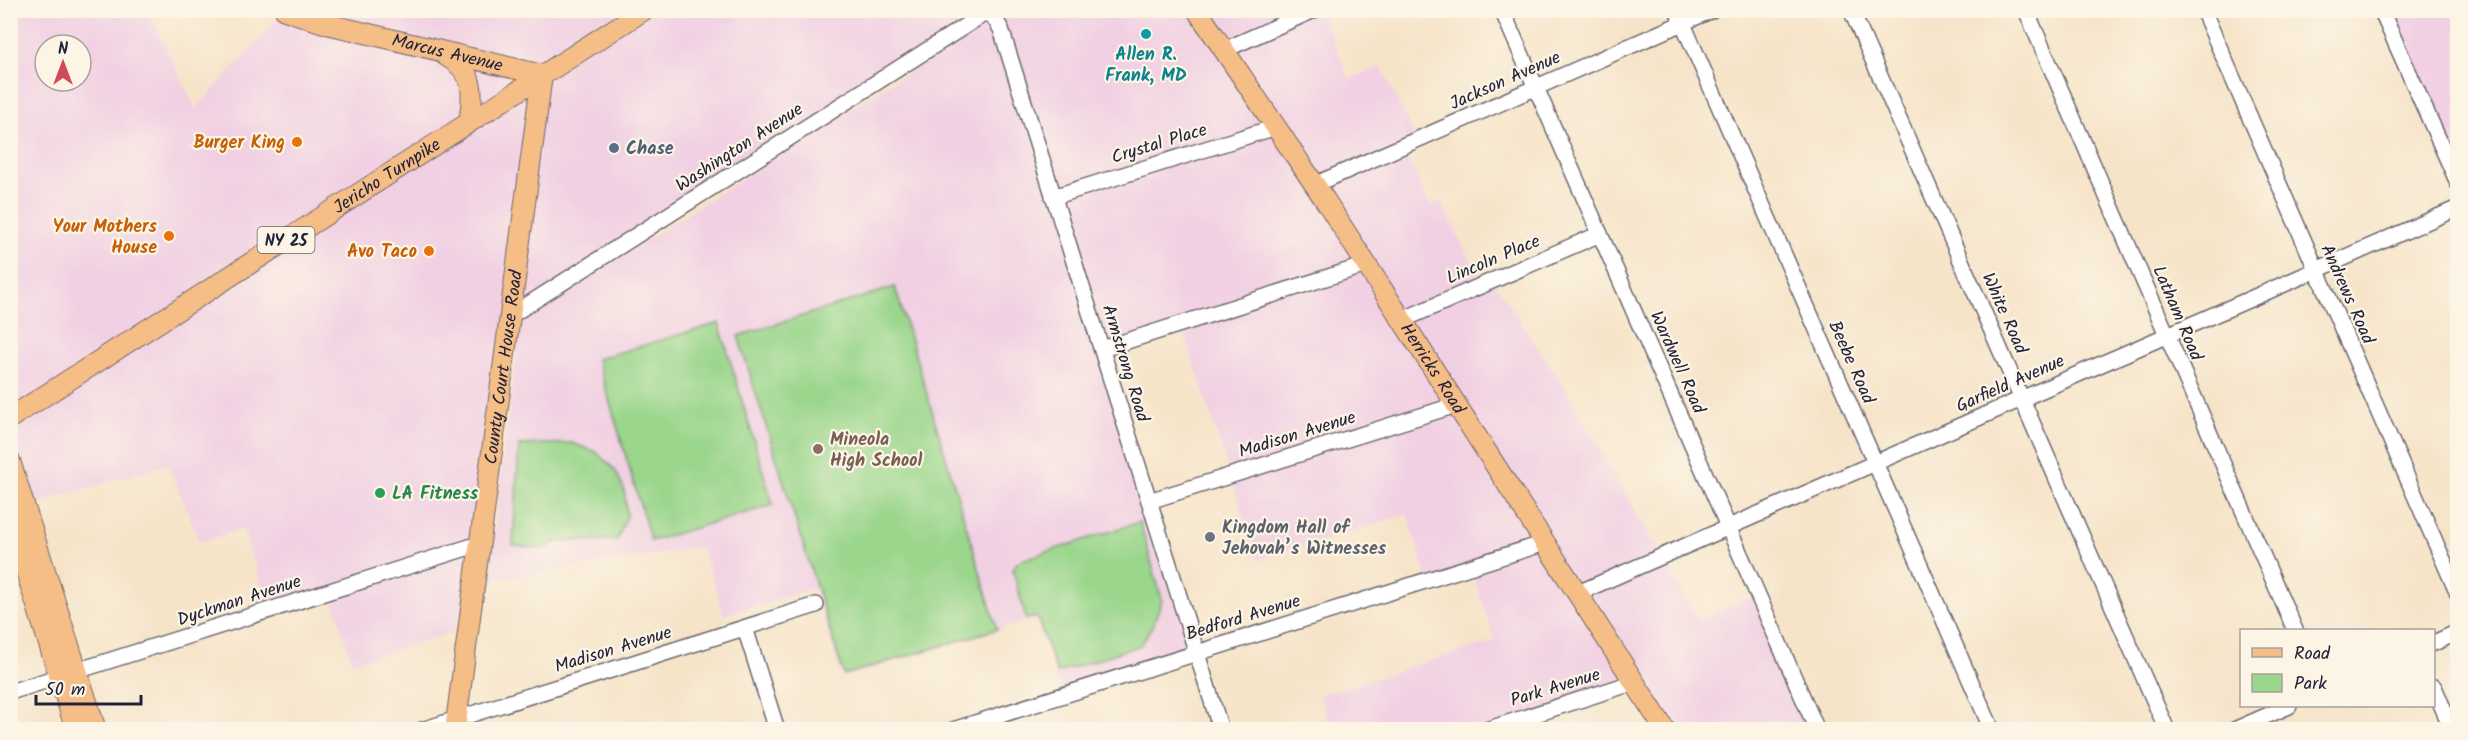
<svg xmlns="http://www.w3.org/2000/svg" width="2468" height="740" font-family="Kalam,sans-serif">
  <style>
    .built { fill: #f1d0e3; fill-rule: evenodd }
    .green { fill: #9ad68b; stroke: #5e7c63; stroke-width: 1.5 }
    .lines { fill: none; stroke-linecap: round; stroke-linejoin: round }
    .minor-casing { stroke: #6c666d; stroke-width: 18 }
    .major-casing { stroke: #6c666d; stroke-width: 22 }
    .minor { stroke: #fff; stroke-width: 15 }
    .major { stroke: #f6be87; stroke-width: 20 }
    .culture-dot { fill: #0f9aa8; stroke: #fcf5e5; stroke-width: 2 }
    .food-dot { fill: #e8710a; stroke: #fcf5e5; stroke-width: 2 }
    .service-dot { fill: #5c6f8a; stroke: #fcf5e5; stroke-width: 2 }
    .education-dot { fill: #8d6e63; stroke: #fcf5e5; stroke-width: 2 }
    .leisure-dot { fill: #2e9e5b; stroke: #fcf5e5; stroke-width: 2 }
    .worship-dot { fill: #6b7280; stroke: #fcf5e5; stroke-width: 2 }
    .labels { text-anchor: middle; stroke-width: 4.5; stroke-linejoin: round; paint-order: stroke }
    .shield { fill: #fcf5e5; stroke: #63616e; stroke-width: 1.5 }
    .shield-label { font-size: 16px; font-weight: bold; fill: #22223b }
    .street-label { font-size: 18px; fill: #22223b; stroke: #fcf5e5 }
    .culture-label { font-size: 18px; font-weight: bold; fill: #0d838f; stroke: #fcf5e5 }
    .food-label { font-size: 18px; font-weight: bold; fill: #c56008; stroke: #fcf5e5; text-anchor: end }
    .service-label { font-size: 18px; font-weight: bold; fill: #4e5e75; stroke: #fcf5e5; text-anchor: start }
    .education-label { font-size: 18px; font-weight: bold; fill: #785e54; stroke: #fcf5e5; text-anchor: start }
    .leisure-label { font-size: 18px; font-weight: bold; fill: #27864d; stroke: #fcf5e5; text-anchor: start }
    .worship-label { font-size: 18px; font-weight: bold; fill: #5b616d; stroke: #fcf5e5; text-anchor: start }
  </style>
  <rect width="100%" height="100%" fill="#fcf5e5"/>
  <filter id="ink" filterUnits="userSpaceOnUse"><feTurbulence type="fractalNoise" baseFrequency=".0167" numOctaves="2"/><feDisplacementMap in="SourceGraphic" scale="12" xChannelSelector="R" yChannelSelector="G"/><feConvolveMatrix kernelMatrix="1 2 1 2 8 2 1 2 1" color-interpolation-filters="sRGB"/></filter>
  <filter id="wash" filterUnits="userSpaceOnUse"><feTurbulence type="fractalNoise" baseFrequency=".008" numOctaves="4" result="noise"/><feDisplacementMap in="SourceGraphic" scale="24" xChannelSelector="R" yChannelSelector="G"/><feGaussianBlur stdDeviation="1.35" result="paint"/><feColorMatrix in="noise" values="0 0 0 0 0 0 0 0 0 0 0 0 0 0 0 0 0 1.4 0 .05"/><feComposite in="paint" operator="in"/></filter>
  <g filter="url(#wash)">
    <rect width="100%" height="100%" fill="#f6e4c9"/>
    <path class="built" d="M10 11H148L196 109 285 11H1320L1349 79 1381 66 1416 140 1402 147 1430 205 1442 202 1482 285 1493 280 1564 386 1698 621 1756 595 1816 729H1665L1635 683 1486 729H1330L1320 695 1495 641 1472 572 1430 586 1407 514 1258 560 1181 324 1102 350 1194 652 1061 693 1035 619 842 678 814 588 724 615 702 547 488 581 520 322 991 18 989 11 510 316 466 628 352 663 331 593 270 612 243 529 200 542 168 464 25 507 10 461ZM45 45H81V81H45Z
      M2382 11H2457V183Z"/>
    <path class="green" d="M895 287 997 629 844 675 738 336Z
      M719 323 773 505 651 541 597 359Z
      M572 443 596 452 615 470 624 489 627 516 617 540 559 541 542 549 513 545 519 445Z
      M1140 522 1162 600 1153 625 1141 645 1057 673 1037 617 1026 619 1013 570 1018 561Z"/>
  </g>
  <g filter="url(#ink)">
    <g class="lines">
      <g class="minor-casing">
        <path id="minor" d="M989 10 1001 29 1221 730
          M1502 10 1817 730
          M1677 10 1992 730
          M1851 10 2167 730
          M2026 10 2295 630
          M2203 10 2458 594
          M2381 10 2458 183
          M1224 50 1314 10
          M1314 185 1712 10
          M1053 197 1276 127
          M510 316 990 10
          M1402 320 1600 234
          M1102 349 1366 265
          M1149 501 1456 405
          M1578 593 2458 208
          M745 628 777 730
          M2434 643 2458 632
          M2434 687 2452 730
          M10 692 479 544
          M422 730 816 605
          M953 730 1545 543
          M1486 730 1635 682
          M2234 730 2289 706"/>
      </g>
      <g class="major-casing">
        <g id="major">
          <path id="s1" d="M285 10 327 24 542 75"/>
          <path id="s2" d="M1197 10 1325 200 1665 730"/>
          <path d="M446 56C475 71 474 93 469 122"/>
          <path id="s3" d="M10 418 644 10"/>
          <path d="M10 461 96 730"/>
          <path d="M10 520 76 730"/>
          <path id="s4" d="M455 730 542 75"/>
        </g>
      </g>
      <use href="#minor" class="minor"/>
      <use href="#major" class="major"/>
    </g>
  </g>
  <circle class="culture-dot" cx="1146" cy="34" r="6"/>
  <g class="food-dot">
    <circle cx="297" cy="142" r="6"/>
    <circle cx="169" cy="236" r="6"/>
    <circle cx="429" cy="251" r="6"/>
  </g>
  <circle class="service-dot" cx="614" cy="148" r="6"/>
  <circle class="education-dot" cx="818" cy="449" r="6"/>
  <circle class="leisure-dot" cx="380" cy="493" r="6"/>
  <circle class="worship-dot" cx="1210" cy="537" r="6"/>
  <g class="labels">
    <rect class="shield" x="257.5" y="227" width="57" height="26" rx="4.5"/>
    <g class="shield-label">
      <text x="286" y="246">NY 25</text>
    </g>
    <g class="street-label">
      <text dy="6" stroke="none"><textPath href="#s1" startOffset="168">Marcus Avenue</textPath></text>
      <text transform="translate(1505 80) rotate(-24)" y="6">Jackson Avenue</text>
      <text transform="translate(1159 143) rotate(-17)" y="6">Crystal Place</text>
      <text transform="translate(739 147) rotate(-33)" y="6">Washington Avenue</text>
      <text dy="6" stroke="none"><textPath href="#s3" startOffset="448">Jericho Turnpike</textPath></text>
      <text transform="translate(1493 259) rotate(-23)" y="6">Lincoln Place</text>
      <text transform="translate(2348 294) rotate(66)" y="6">Andrews Road</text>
      <text transform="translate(2005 313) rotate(66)" y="6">White Road</text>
      <text transform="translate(2178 313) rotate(67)" y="6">Latham Road</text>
      <text transform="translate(1678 362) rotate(66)" y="6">Wardwell Road</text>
      <text transform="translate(1852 362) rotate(66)" y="6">Beebe Road</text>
      <text transform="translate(1126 363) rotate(73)" y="6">Armstrong Road</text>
      <text dy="6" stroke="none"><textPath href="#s4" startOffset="366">County Court House Road</textPath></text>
      <text dy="6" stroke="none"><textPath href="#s2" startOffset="429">Herricks Road</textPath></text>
      <text transform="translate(2010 383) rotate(-24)" y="6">Garfield Avenue</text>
      <text transform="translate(1297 434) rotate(-17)" y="6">Madison Avenue</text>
      <text transform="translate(239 600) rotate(-18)" y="6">Dyckman Avenue</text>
      <text transform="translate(1243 617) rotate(-17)" y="6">Bedford Avenue</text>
      <text transform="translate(613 649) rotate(-17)" y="6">Madison Avenue</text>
      <text transform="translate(1555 687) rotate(-17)" y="6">Park Avenue</text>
    </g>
    <g class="culture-label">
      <text x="1146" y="60">Allen R.<tspan x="1146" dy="21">Frank, MD</tspan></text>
    </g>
    <g class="food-label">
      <text x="285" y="148">Burger King</text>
      <text x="157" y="232">Your Mothers<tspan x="157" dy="21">House</tspan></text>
      <text x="417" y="257">Avo Taco</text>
    </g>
    <g class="service-label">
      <text x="626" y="154">Chase</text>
    </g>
    <g class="education-label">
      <text x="830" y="445">Mineola<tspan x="830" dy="21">High School</tspan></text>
    </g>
    <g class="leisure-label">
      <text x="392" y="499">LA Fitness</text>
    </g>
    <g class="worship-label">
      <text x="1222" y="533">Kingdom Hall of<tspan x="1222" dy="21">Jehovah’s Witnesses</tspan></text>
    </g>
  </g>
  <rect width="2468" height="740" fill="none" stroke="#fcf5e5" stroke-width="36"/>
  <rect x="2240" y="629" width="195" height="78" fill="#fcf5e5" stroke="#a5a1a1" stroke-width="1.5"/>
  <rect x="2252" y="648" width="30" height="9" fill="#f6be87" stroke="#a5a1a1" stroke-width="1.5"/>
  <text x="2294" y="659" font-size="18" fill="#22223b">Road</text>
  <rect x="2252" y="674" width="30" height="18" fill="#9ad68b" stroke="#a5a1a1" stroke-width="1.5"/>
  <text x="2294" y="689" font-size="18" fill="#22223b">Park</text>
  <g transform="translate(63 63)"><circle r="28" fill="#fcf5e5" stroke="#a5a1a1" stroke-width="1.5"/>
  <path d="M0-4.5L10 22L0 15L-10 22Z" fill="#d1495b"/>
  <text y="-9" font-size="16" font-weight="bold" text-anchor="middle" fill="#22223b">N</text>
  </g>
  <path d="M36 695v9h105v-9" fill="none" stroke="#22223b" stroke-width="3"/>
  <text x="45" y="695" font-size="18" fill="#22223b" stroke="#fcf5e5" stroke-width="4.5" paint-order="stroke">50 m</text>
</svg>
